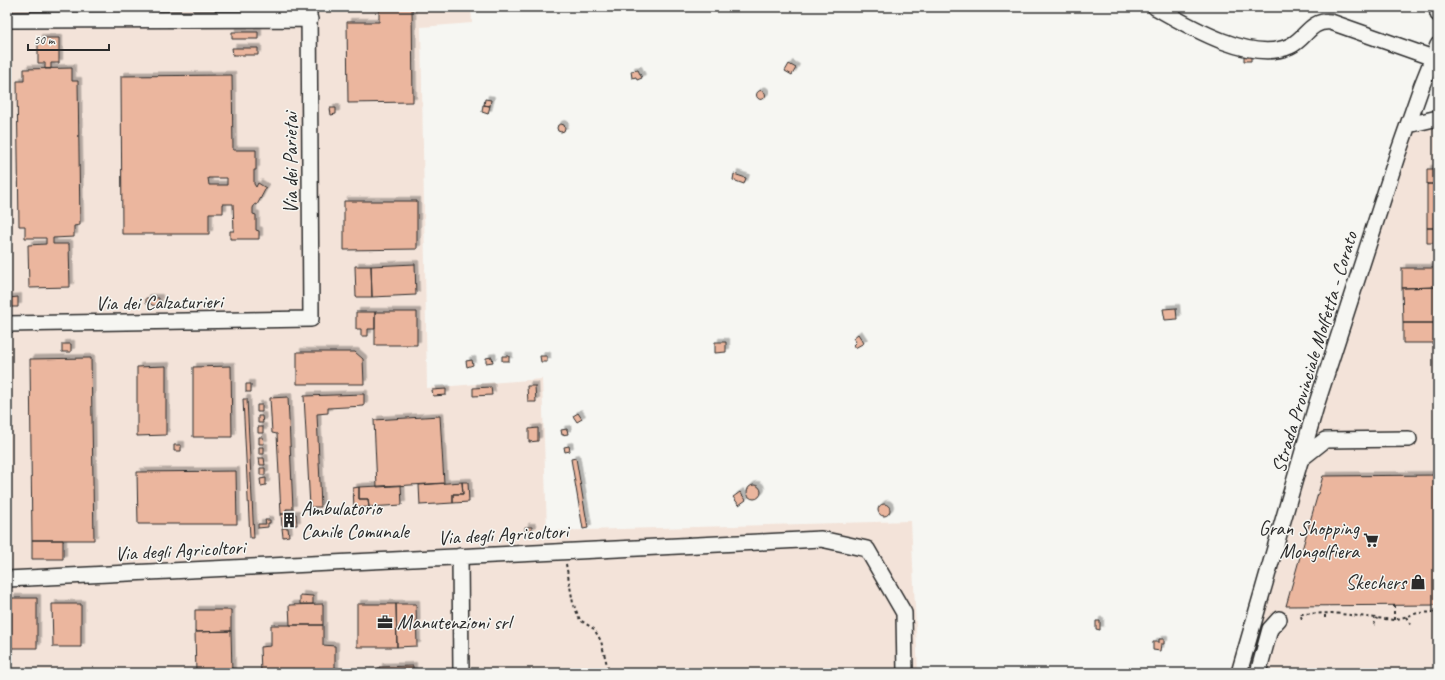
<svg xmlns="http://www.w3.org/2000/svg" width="1445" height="680" font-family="Caveat,sans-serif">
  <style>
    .built { fill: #f3e3d9 }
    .building { fill: #ebb69e; stroke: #2b2b2b; fill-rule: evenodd; filter: url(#shadow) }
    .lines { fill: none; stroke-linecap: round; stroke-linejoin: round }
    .minor-casing { stroke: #2b2b2b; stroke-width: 18 }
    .path { stroke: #2b2b2b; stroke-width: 2; stroke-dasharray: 3 3; stroke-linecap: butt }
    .minor { stroke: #f6f6f2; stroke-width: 15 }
    .labels { text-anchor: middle; stroke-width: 3; stroke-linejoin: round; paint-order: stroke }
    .street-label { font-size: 20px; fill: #2b2b2b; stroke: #f6f6f2 }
    .poi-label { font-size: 20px; fill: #2b2b2b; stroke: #f6f6f2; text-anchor: start }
  </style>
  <defs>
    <filter id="shadow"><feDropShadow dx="3.5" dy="-3.5" stdDeviation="0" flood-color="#0004"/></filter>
  </defs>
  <rect width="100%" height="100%" fill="#f6f6f2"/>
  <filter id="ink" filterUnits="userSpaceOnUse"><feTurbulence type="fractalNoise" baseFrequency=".025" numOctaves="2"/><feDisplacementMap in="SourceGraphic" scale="8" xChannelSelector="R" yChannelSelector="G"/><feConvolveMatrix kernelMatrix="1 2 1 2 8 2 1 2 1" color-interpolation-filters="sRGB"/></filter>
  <g filter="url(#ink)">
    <path class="built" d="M7 7H471L472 23 421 27 427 388 542 379 547 531 911 521 918 673H7Z
      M1438 110V673H1229L1401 116Z"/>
    <path class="building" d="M379 7H412L413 102 348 103 347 22H379Z
      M232 32H258V39H232Z
      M38 38H59V63H51V69H45V63H38Z
      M232 48H258V55H233Z
      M1244 52 1251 53V61H1244Z
      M789 64 796 68 792 75 785 71Z
      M72 68V81H78L80 225 74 226V237L53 238V244H69L70 287 29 288 28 245 46 244V238H25V226H19L17 81H24V69Z
      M638 70 642 78 637 80 636 77 632 78 631 71Z
      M232 75 233 150H256V170H254V184L256 187 258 183 266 188 257 205 255 204 253 208V214L256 215V230L259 231V239H230V231H234L233 204H223V213H209V234H122L121 76ZM208 178H227V185H209Z
      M756.5 95a4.5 4.5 0 1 1 9 0a4.5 4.5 0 1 1-9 0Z
      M485 99 491 100 490 106 484 105Z
      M483 105 490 106 488 114 482 112Z
      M330 108H336V114L331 115Z
      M557 128a4 4 0 1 1 8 0a4 4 0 1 1-8 0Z
      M1427 169H1438V184H1427Z
      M734 174 746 178 744 184 733 180Z
      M1427 184H1438V228H1427Z
      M344 201H417V249L344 250Z
      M1427 228H1438V243H1427Z
      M415 264 416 295 372 297 371 266Z
      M355 266H371L372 297H356Z
      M1402 268H1438V287L1402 288Z
      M1438 287V323H1403L1402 288Z
      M18 297V307H10L9 298Z
      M146 298H159V304L157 306 152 305 149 302 146 303Z
      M1176 308 1177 319 1165 320 1163 309Z
      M356 312H375V329H368V336H361V329H356Z
      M375 312H417V345H375Z
      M1403 323H1438V343H1403Z
      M858 334 864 343 855 348 853 345 856 342 853 338Z
      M715 342H726V352L715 353Z
      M62 344H71V352H62Z
      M297 352H355L363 359 364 384H297Z
      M502 356H509V361H502Z
      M540 356H547V362H541Z
      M492 357 493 362 486 363V358Z
      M88 358H91L94 540H32L30 359Z
      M472 360 473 365 467 367 466 361Z
      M166 366V435L137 436V367Z
      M231 366 232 437H193V367Z
      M246 384H251V392H246Z
      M527 386H535L536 402H528Z
      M491 387 492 395 473 396V388Z
      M446 389V395L433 396 432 390Z
      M364 394V406L328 408V413L317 414 321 507H310L304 396Z
      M288 397 293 509H286V514H281L277 434 272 433 270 398Z
      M243 399H247L254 538H250Z
      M257 405H262V412H257Z
      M578 413 582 419 577 422 573 416Z
      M258 416H262L263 423H258Z
      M440 416 444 483 377 487 374 420Z
      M258 427H263V433H258Z
      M538 428V441L529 442V429Z
      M567 429 568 434 562 435 561 430Z
      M259 437H263L264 444H259Z
      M174 445H181V451H174Z
      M569 446 570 451 565 452 564 447Z
      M259 447H264V454H259Z
      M259 458H264L265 465H260Z
      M576 458 588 528 583 529 571 459Z
      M260 468H265V475H260Z
      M236 471 237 524H138L137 472Z
      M1438 475V605L1286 606 1323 476Z
      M266 478V485L261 486 260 479Z
      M462 482H468L469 502 453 503V494H463Z
      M462 482 463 494H453V503L420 505 419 485Z
      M747 492a7 7 0 1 1 14 0a7 7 0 1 1-14 0Z
      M401 485 402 505 369 507 368 499H359V487Z
      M359 487V499H368L369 507 354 508 353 488Z
      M740 492 746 500 739 505 733 497Z
      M878 510a6 6 0 1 1 12 0a6 6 0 1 1-12 0Z
      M281 514H296L297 525 282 526Z
      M265 520H270V523H268V527L258 528V524H266Z
      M525 527H532V531H525Z
      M282 528H288L289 536 283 537Z
      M32 540H63V559H32Z
      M300 595 313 596V604H300Z
      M11 598H37V648H11Z
      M52 604H81V647H53Z
      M323 604V625H290L289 605Z
      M357 604H396L397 647H357Z
      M396 604H416L417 646 397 647Z
      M195 610H231V631L195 632Z
      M1096 621H1100V630L1096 629Z
      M271 625H323V645L335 646V673H261L260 647 271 646Z
      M231 631 232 673H196L195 632Z
      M1159 639H1164V644H1161L1160 651 1153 650V642H1159Z
      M413 666V673H379V667Z"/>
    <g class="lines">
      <g class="minor-casing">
        <path id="minor" d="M1155 7C1188 26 1252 64 1290 46 1307 38 1309 20 1331 22L1433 58
          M1437 7 1438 14
          M7 20 310 19
          M1408 125 1438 118
          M7 324 311 319 309 7
          M1301 459 1325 440 1409 439
          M460 556 461 673
          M7 579 821 539 867 549 904 613 905 673
          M1239 673 1316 406 1397 156 1422 85 1438 45
          M1258 673 1270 629 1279 619"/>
      </g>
      <path class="path" d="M566 564 573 603 580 620 594 629 601 641 609 673
        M1394 605V620L1418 613 1438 612
        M1406 617 1412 626
        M1325 618V613
        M1302 619 1300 614 1332 613 1394 620
        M1374 625 1377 618"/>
      <use href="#minor" class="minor"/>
    </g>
  </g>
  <defs>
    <g id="building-bare" transform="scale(1.2)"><path d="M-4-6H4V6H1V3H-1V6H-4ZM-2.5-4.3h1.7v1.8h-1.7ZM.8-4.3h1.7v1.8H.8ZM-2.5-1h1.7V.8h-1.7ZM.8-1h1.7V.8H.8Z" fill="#2b2b2b" stroke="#f6f6f2" stroke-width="2.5" paint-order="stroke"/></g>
    <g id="supermarket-bare" transform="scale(1.2)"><path d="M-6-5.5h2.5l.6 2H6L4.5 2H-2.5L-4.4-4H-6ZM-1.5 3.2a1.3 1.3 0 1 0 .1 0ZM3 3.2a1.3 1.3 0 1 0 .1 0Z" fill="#2b2b2b" stroke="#f6f6f2" stroke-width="2.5" paint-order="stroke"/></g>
    <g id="shop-bare" transform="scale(1.2)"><path d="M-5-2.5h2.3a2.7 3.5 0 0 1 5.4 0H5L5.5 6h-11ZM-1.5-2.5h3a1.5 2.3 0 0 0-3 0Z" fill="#2b2b2b" stroke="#f6f6f2" stroke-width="2.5" paint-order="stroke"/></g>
    <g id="office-bare" transform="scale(1.2)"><path d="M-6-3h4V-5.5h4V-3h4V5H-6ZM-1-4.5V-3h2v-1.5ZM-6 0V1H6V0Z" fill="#2b2b2b" stroke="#f6f6f2" stroke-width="2.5" paint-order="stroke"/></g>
  </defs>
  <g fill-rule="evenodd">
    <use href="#building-bare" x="289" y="520"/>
    <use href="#supermarket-bare" x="1371" y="540"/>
    <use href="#shop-bare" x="1418" y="582"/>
    <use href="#office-bare" x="385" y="622"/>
  </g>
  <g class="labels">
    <g class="street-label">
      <text transform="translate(290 163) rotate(-90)" y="7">Via dei Parietai</text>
      <text transform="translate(159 302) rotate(-1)" y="7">Via dei Calzaturieri</text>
      <text transform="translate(1314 352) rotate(-73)" y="7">Strada Provinciale Molfetta - Corato</text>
      <text transform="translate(503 534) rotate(-3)" y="7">Via degli Agricoltori</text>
      <text transform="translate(180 550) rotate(-3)" y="7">Via degli Agricoltori</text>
    </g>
    <g class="poi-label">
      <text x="301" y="515">Ambulatorio<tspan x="301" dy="23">Canile Comunale</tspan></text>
      <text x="1359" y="535" text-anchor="end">Gran Shopping<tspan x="1359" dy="23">Mongolfiera</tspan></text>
      <text x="1406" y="589" text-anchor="end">Skechers</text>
      <text x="397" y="629">Manutenzioni srl</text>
    </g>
  </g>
  <rect width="1445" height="680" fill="none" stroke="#f6f6f2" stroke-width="24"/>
  <rect x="12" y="12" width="1421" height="656" fill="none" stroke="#2b2b2b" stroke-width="1.5" filter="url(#ink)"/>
  <path d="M28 44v6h81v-6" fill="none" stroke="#2b2b2b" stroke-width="2"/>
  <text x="34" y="44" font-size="12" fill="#2b2b2b" stroke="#f6f6f2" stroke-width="3" paint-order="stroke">50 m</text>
</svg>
